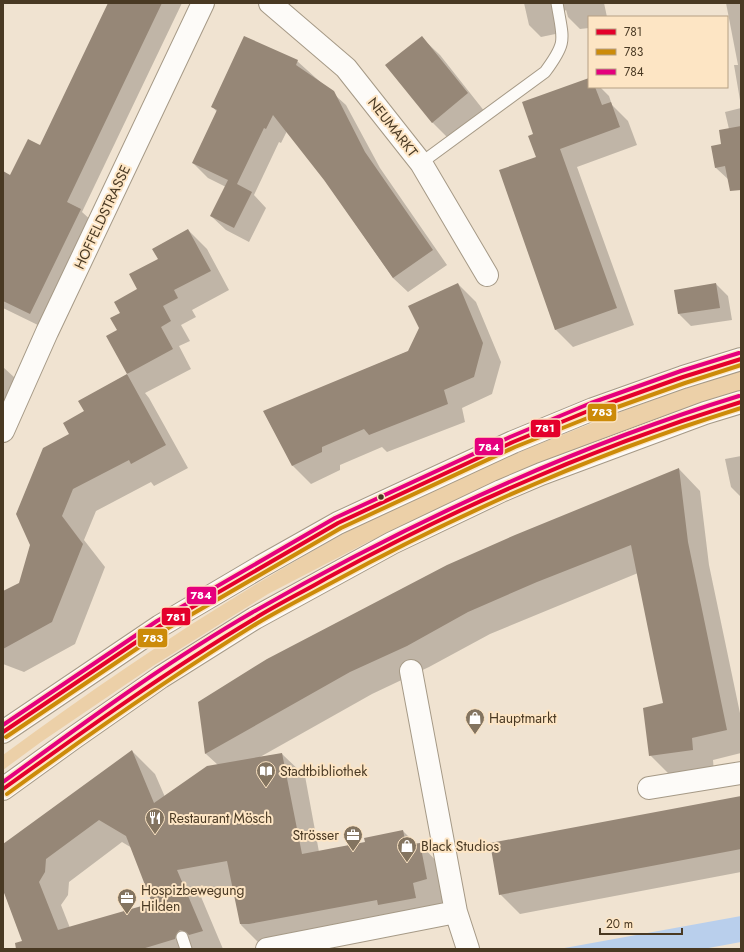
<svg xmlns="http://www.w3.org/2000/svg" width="744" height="952" font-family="Jost,sans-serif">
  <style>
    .green { fill: #ecd0a8 }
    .water { fill: #b9cfec }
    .shadow { fill: #0003; fill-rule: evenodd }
    .building { fill: #968777; fill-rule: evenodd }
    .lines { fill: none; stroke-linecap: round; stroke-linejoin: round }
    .lane-casing { stroke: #a59986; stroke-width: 13 }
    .street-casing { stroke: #a59986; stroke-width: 24 }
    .primary-casing { stroke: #a59986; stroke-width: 24 }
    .lane { stroke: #fdfbf8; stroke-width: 11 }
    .street { stroke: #fdfbf8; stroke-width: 22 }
    .primary { stroke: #fdfbf8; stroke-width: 22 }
    .bus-1-casing { stroke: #fde5c4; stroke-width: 7 }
    .bus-2-casing { stroke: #fde5c4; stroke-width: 7 }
    .bus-3-casing { stroke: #fde5c4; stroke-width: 7 }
    .bus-1 { stroke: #e4002b; stroke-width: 4 }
    .bus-2 { stroke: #cc8b09; stroke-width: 4 }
    .bus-3 { stroke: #e5007d; stroke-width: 4 }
    .bus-dot { fill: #493923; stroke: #fde5c4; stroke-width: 1.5 }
    .labels { text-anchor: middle; stroke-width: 4; stroke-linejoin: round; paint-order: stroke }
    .street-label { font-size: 14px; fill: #493923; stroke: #fde5c4 }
    .poi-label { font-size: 14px; fill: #493923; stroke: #fde5c4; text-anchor: start }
    .line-badge { stroke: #fde5c4; stroke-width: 1.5 }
    .badge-label { font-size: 11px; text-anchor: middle; font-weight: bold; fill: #fff }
  </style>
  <rect width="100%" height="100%" fill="#f0e3d1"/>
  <path class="green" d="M741 369V391L678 411 584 447 368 542 268 594 153 666 41 742 3 770V755C117 671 235 592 360 525 403 502 449 482 493 463 575 429 657 397 741 369Z"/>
  <path class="water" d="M741 916V942L703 949H559Z"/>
  <path class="shadow" d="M109 3H182L82 212 94 223 44 328 3 308V172L11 176 40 147Z
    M524 3H604L607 17H589V28L580 29 568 17 566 10 562 13 565 32 541 37 529 25Z
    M726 3H741V106L734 65H738Z
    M422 38 440 55 485 112 450 140 432 122Z
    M297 61 346 105 380 168 447 265 408 292 393 278 325 180 287 131 281 143 279 142 254 195 266 208 249 242 226 230 211 216 226 187 208 178 193 163 217 112 212 106Z
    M589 79V87H600L609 96 612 105 628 121 637 145 577 167 634 325 573 347 555 329 534 134Z
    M741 108V178L729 180 716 168 729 129 725 112Z
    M188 230 207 249 229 290 192 310 196 317 181 325 190 341 179 346 191 369 145 393 149 398 188 468 154 486 151 482 96 511 84 540 105 567 75 644 24 672 3 664V592L20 583 70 434 85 411 80 401 128 374 108 336 118 330 121 314 159 260Z
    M458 284 476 302 501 362 492 394 462 408 465 422 387 452 382 447 340 465V470L311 484 293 466 264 412 409 351Z
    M716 284 728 296 732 320 691 326 679 314 675 291Z
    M3 367 15 378 3 404Z
    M741 456V497L731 487 725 459Z
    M679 469 700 491 709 565 741 718V753L713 760 714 772 672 777 650 755 664 704 638 573 490 634 429 667 372 694 260 757 282 754 305 776 319 852 367 843 403 831 416 844H420L442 867 449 902 264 948 241 925 233 887 199 892 223 949H26L3 889V845L132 751 155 774 165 797 218 765 206 754 199 703ZM122 842 132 848 154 904 70 928 61 905 68 895 69 882Z
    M741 797V872L520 914 500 894Z"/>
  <path class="building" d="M108 3H162L67 202 81 209 30 314 3 301V171L10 175 28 139 40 145Z
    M244 36 298 60 296 65 334 91 365 152 433 250 393 278 324 180 273 115 266 129 264 128 237 184 252 192 234 228 210 216 228 180 192 163 217 110 211 107Z
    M422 36 468 93 432 123 385 65Z
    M589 78V87H595L602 105 611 102 620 127 560 149 617 308 555 330 499 170 536 157 528 136 533 134 522 102Z
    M741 126V190L730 191 725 166 715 168 711 146 721 144 719 130Z
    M188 229 211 271 174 290 178 298 163 306 171 321 161 327 173 349 127 374 106 336 117 330 110 318 120 313 114 302 137 289 129 274 158 259 152 249Z
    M458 283 483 343 474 377 444 390 448 404 369 435 364 429 322 447V452L292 466 263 411 408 351 419 328 408 306Z
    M716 283 720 308 678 314 674 290Z
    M127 374 166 445 131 464 129 460 73 489 62 516 83 544 52 622 3 649V591L19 583 30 545 16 514 43 448 69 434 63 423 84 411 78 401Z
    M679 468 688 542 727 730 692 738 693 750 649 756 643 708 663 703 631 545 537 582 468 612 407 646 350 672 205 754 198 702 267 659 447 565 515 535Z
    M132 750 154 803 207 766 282 753 302 854 365 842 364 838 403 830 406 845 420 843 427 879 413 883 416 898 378 905 377 900 249 924H240L227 861 177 870 203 931 189 935 186 932 180 930 177 933 175 939 142 949H16L15 943 22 941 3 890V844ZM99 820 126 836 152 903 58 930 39 882 45 872 46 859Z
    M741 796V849L499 895 490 843Z"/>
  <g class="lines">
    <g class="lane-casing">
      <path id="lane" d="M421 163 545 72C568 41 563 40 557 3
        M182 937 186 949"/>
    </g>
    <g class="street-casing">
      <path id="street" d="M270 3 346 68 421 163 487 275
        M3 431 47 332 203 3
        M411 671 456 912 468 949
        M649 788 741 773
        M267 949 456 912"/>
    </g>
    <g class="primary-casing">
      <path id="primary" d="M3 732 160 626 260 567 338 523 513 442 593 409 683 377 741 359
        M3 789 75 737 161 677 255 618 392 543 501 491 541 474 705 413 741 402"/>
    </g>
    <use href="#lane" class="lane"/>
    <use href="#street" class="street"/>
    <use href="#primary" class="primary"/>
    <g class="bus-1-casing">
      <path id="bus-1" d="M3 732 160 626 338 523 513 442 593 409 683 377 741 359
        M3 789C85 730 167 671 254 619 278 604 303 592 327 578 459 506 597 446 741 402"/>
    </g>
    <g class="bus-2-casing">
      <path id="bus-2" d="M6 737 163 631 341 528 515 447 595 415 685 383 741 365
        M7 794C88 735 170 677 256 624 281 609 307 596 333 582 463 511 599 452 741 408"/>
    </g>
    <g class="bus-3-casing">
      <path id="bus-3" d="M3 725 157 621 335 518 510 437 591 403 681 371 739 353
        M3 782C84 723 166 662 253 612 407 524 569 448 739 396"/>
    </g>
    <use href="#bus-1" class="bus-1"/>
    <use href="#bus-2" class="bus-2"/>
    <use href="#bus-3" class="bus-3"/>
  </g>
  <defs>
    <g id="shop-pin" transform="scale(1)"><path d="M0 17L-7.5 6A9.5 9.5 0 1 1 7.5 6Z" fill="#837460" stroke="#fde5c4"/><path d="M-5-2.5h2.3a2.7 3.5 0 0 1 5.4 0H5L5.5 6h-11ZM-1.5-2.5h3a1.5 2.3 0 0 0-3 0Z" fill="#fff"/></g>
    <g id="library-pin" transform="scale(1)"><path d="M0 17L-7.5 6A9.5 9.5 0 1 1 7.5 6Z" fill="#837460" stroke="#fde5c4"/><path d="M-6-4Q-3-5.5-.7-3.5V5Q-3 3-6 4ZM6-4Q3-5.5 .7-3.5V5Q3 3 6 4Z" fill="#fff"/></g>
    <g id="restaurant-pin" transform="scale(1)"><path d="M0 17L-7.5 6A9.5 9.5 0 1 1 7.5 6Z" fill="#837460" stroke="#fde5c4"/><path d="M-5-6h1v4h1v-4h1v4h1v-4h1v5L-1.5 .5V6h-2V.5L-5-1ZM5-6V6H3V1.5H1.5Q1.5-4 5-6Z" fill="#fff"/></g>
    <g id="office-pin" transform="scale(1)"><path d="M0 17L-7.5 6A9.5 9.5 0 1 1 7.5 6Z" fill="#837460" stroke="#fde5c4"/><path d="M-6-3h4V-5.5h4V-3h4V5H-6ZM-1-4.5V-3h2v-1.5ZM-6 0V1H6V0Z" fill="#fff"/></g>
  </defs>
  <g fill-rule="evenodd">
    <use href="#shop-pin" x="475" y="718"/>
    <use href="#library-pin" x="266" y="771"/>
    <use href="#restaurant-pin" x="155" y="818"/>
    <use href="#office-pin" x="353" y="835"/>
    <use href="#shop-pin" x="407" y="846"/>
    <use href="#office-pin" x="127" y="898"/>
  </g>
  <circle class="bus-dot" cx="381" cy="497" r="3.5"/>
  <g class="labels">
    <g class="street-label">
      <text transform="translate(393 127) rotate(52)" y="5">NEUMARKT</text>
      <text transform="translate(102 217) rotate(-65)" y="5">HOFFELDSTRASSE</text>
    </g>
    <g class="poi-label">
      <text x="489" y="723">Hauptmarkt</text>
      <text x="280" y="776">Stadtbibliothek</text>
      <text x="169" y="823">Restaurant Mösch</text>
      <text x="339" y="840" text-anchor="end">Strösser</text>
      <text x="421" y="851">Black Studios</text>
      <text x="141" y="895">Hospizbewegung<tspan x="141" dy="16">Hilden</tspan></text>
    </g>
  </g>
  <g class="line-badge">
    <rect x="587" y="403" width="30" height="19" rx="4" fill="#cc8b09"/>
    <rect x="530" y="419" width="31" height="19" rx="4" fill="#e4002b"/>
    <rect x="474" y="437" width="30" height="19" rx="4" fill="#e5007d"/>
    <rect x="186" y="586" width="31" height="19" rx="4" fill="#e5007d"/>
    <rect x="161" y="607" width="30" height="19" rx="4" fill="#e4002b"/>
    <rect x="137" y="628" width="31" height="20" rx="4" fill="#cc8b09"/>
  </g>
  <g class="badge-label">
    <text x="602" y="416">783</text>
    <text x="545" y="432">781</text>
    <text x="489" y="451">784</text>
    <text x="201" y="599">784</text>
    <text x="176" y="621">781</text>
    <text x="153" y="642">783</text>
  </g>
  <rect width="744" height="952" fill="none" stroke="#493923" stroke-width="8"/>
  <rect x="588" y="16" width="140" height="72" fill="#fde5c4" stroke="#b5a084"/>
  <rect x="596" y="29" width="20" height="6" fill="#e4002b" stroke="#b5a084"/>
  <text x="624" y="36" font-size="12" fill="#493923">781</text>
  <rect x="596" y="49" width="20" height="6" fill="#cc8b09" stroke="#b5a084"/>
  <text x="624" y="56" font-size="12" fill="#493923">783</text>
  <rect x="596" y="69" width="20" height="6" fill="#e5007d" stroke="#b5a084"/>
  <text x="624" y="76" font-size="12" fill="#493923">784</text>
  <path d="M600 928v6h82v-6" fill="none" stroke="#493923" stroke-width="2"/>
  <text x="606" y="928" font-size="12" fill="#493923" stroke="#fde5c4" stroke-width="3" paint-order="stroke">20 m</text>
</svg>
